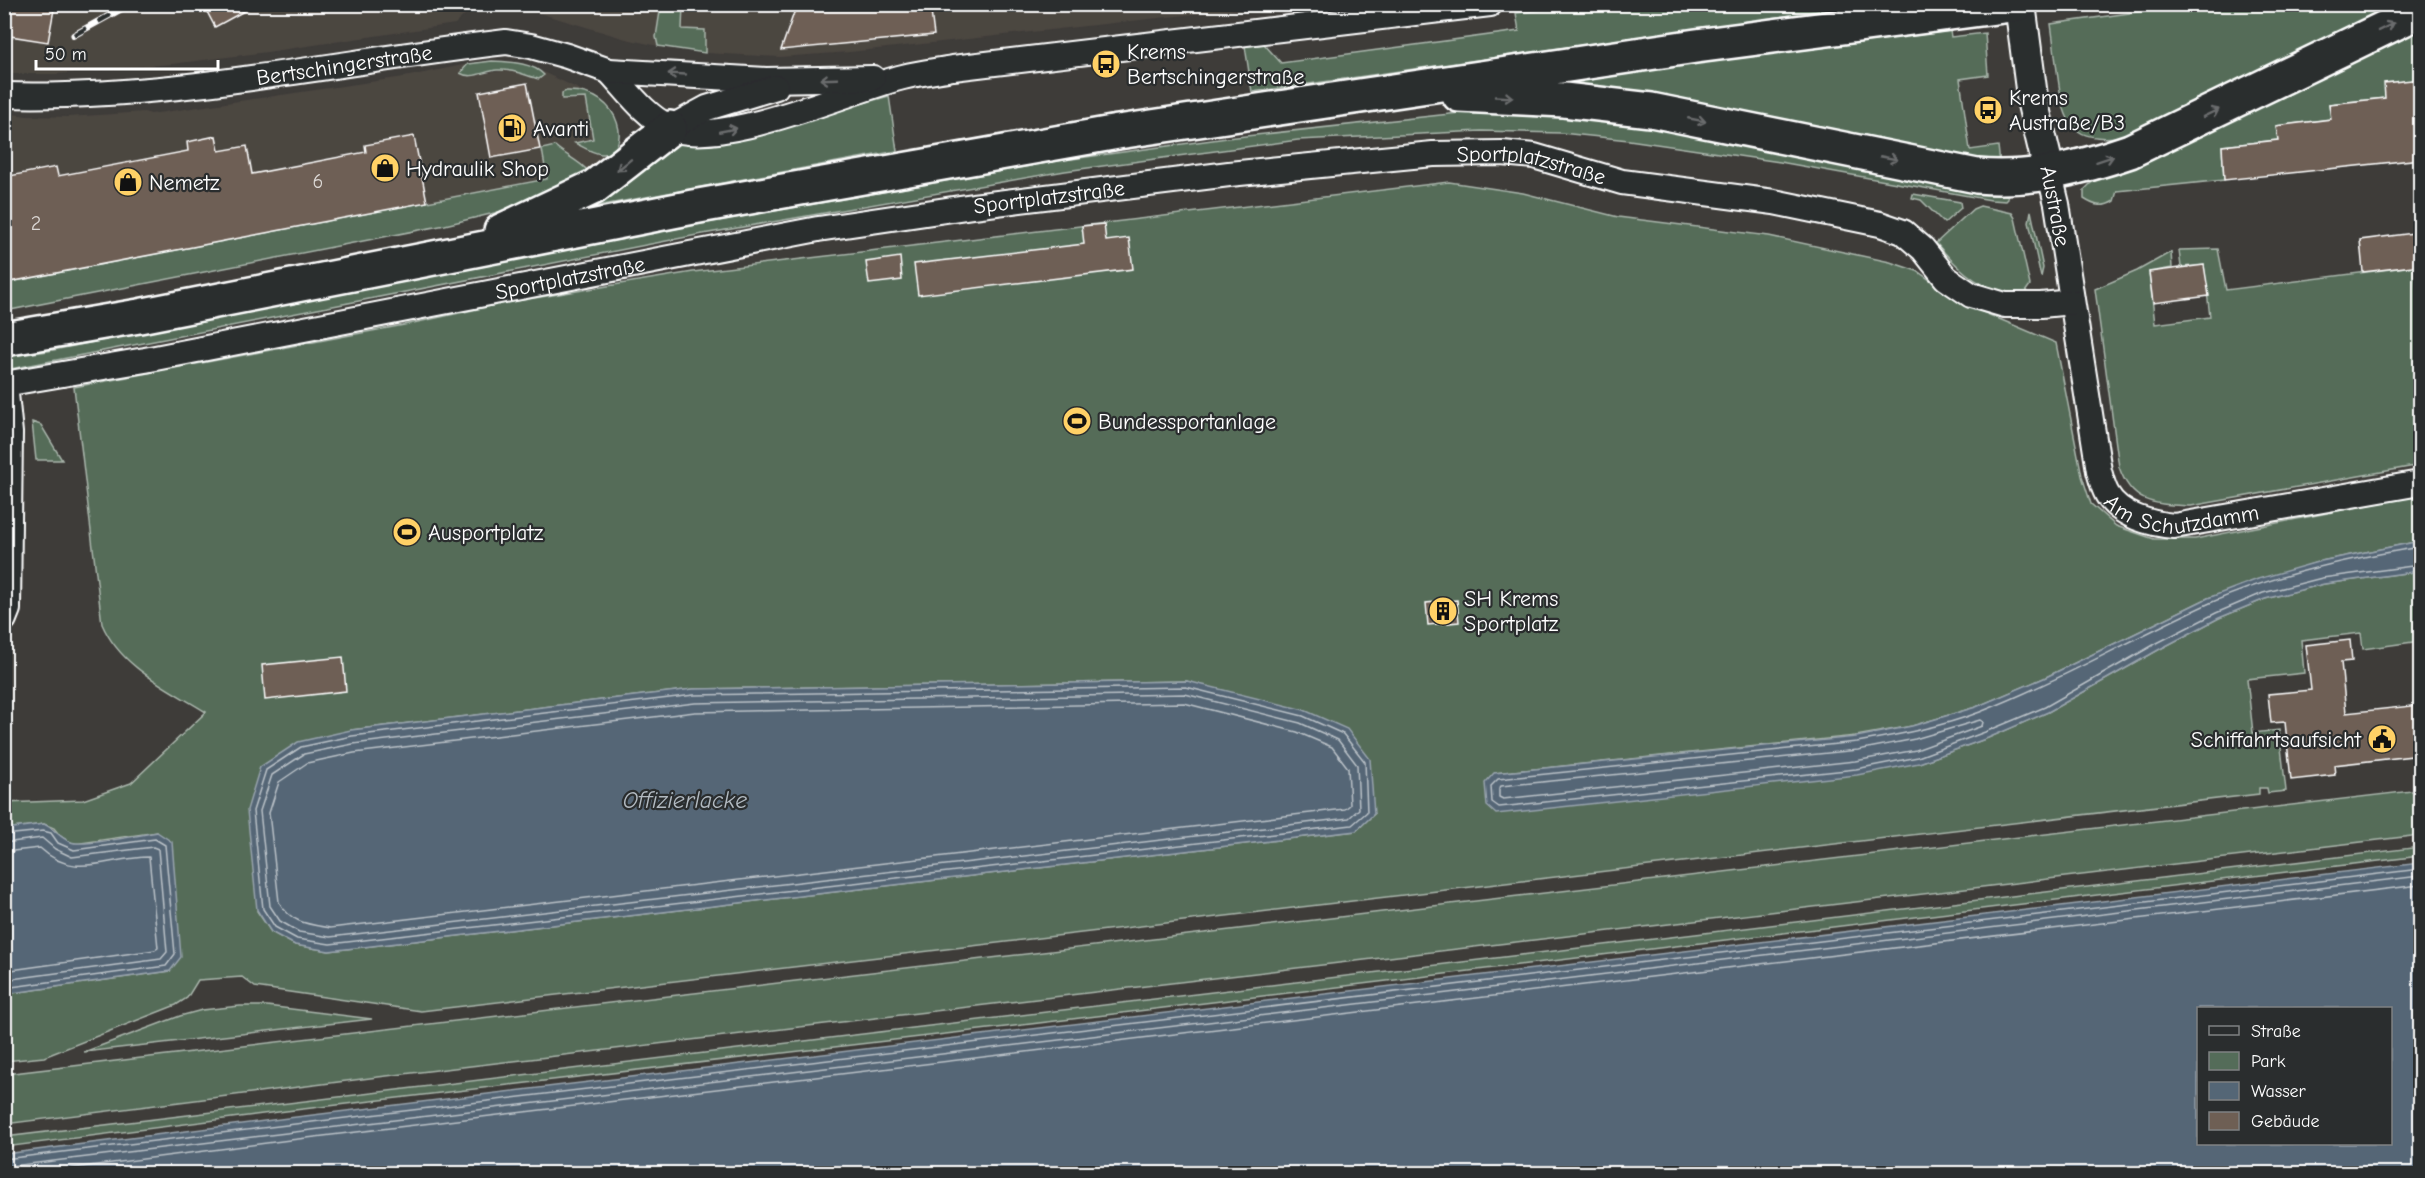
<svg xmlns="http://www.w3.org/2000/svg" width="2425" height="1178" font-family="'Comic Neue',sans-serif">
  <style>
    .built { fill: #4c4641 }
    .green { fill: #546c59; stroke: #aab6ac; stroke-width: 1.5; fill-rule: evenodd }
    .water { fill: #546676; stroke: #98a3ad; stroke-width: 1.5; fill-rule: evenodd }
    .lines { fill: none; stroke-linecap: round; stroke-linejoin: round }
    .shore { stroke: #bbc2c8; stroke-width: 1.5 }
    .building { fill: #6e5f54; stroke: #fff; stroke-width: 1.5 }
    .minor-casing { stroke: #fff; stroke-width: 28 }
    .major-casing { stroke: #fff; stroke-width: 34 }
    .highway-casing { stroke: #fff; stroke-width: 38 }
    .minor { stroke: #2a2d2e; stroke-width: 24 }
    .major { stroke: #2a2d2e; stroke-width: 30 }
    .highway { stroke: #2a2d2e; stroke-width: 33 }
    .rail-casing { stroke: #fff; stroke-width: 7 }
    .rail { stroke: #2a2d2e; stroke-width: 4.5; stroke-dasharray: 14; stroke-linecap: butt }
    .oneway { stroke: #6a6c6d }
    .labels { text-anchor: middle; stroke-width: 4.5; stroke-linejoin: round; paint-order: stroke }
    .number-label { font-size: 20px; fill: #dbd7d4 }
    .poi-label { font-size: 22px; fill: #fff; stroke: #2a2d2e; text-anchor: start }
    .street-label { font-size: 22px; fill: #fff; stroke: #2a2d2e }
    .water-label { font-size: 24px; font-style: italic; fill: #b2bac1; stroke: #2a2d2e }
  </style>
  <rect width="100%" height="100%" fill="#3e3c39"/>
  <filter id="ink" filterUnits="userSpaceOnUse"><feTurbulence type="fractalNoise" baseFrequency=".0167" numOctaves="2"/><feDisplacementMap in="SourceGraphic" scale="12" xChannelSelector="R" yChannelSelector="G"/><feConvolveMatrix kernelMatrix="1 2 1 2 8 2 1 2 1" color-interpolation-filters="sRGB"/></filter>
  <g filter="url(#ink)">
    <path class="built" d="M5 5H1276L850 52 780 57 705 53 658 46 626 39 519 7 471 9 455 24 267 52 172 64 56 74H5Z
      M468 64 462 69 465 76 508 70 539 79 544 76 541 71 589 94 578 91 567 100 586 97 594 140 576 143 608 154 615 149 610 158 587 176 584 166 542 149 547 179 5 283V113L27 116 68 117 144 112 151 114 404 77Z"/>
    <path class="green" d="M1592 4 1862 5 1252 92 1245 46 1264 44 1281 63 1519 31 1516 13Z
      M2194 4 2405 5 2128 136C2079 142 2066 133 2059 85 2056 65 2054 45 2051 24Z
      M661 5H683L682 29 705 30V53L658 46 656 37Z
      M2420 25V79L2385 98 2329 104 2331 119 2276 126 2278 140 2222 146 2224 180 2117 191 2114 201C2103 208 2095 206 2084 199V190L2091 183 2109 173Z
      M1950 31 1951 37 1985 33 1988 75 1960 79 1970 150 1998 146 2000 164 1974 162 1652 92 1564 86 1563 81Z
      M492 61C508 62 532 62 544 75L539 79C524 75 512 69 497 70 484 71 472 80 460 73L468 64Z
      M566 91C625 89 632 157 601 154 592 153 583 147 575 143L593 139 586 98 562 99V93Z
      M889 96 897 151 581 209 679 142 712 145Z
      M1478 111 1563 113 1648 124 2001 193 2008 196V199L2006 201 1991 200 1780 162 1629 140 1561 133 1481 131 1298 140 1065 171 697 235 5 370 4 357 48 351 695 225 1064 160 1227 138Z
      M555 146C565 155 579 161 587 170V176L511 209 445 225 5 311V283L547 179 542 149Z
      M1449 182 1523 193 1618 217 1769 236 1890 262 1917 271 1966 305 2056 343 2082 476 2091 504 2116 526 2154 539H2195L2420 495V541L2321 561 2208 598 2044 678 1976 707 1912 726 1856 736 1494 773 1919 763 1988 738 2048 712 2160 649 2219 618 2265 599 2324 584 2420 571V641L2363 649 2361 633 2301 640 2304 673 2247 679 2253 733 2279 730 2286 791 2268 793 2267 788H2259V794L421 1011 255 987 242 977 198 980 187 998 176 1005 44 1057 5 1061V994L170 971 157 832 74 844 61 837 54 828 44 824 5 829 4 803 83 800 131 783 206 712C168 688 121 668 102 624L74 387 404 325 510 302 693 272ZM1187 681 1374 814 1356 831 329 951 295 945 271 932 257 911 351 730 694 689Z
      M1913 194 1960 202 1961 208 1944 223 1921 200 1912 198Z
      M1980 206 2012 213 2015 218 2030 285 2025 292C1989 300 1957 268 1936 243L1973 209Z
      M2031 211 2043 268 2041 277 2029 222Z
      M2218 249 2226 290 2414 266 2417 292H2420V465L2191 506C2155 504 2132 505 2119 467L2095 289 2137 271 2171 252 2172 268 2149 272 2155 324 2210 317 2204 265 2181 267 2179 250Z
      M32 422 41 425 62 460H36Z
      M2420 790V835L378 1077 5 1124V1074Z
      M2420 847V856L1014 1026 286 1111 5 1147V1137Z
      M240 1006H267L372 1019 84 1052 180 1016 202 1010Z"/>
    <path class="water" d="M2420 541V571L2324 584 2265 599 2219 618 2160 649 2048 712 1988 738 1919 763 1857 775 1496 814 1487 806 1485 783 1494 773 1856 737 1912 726 1976 707 2044 678 2208 598 2258 579 2321 561Z
      M1187 681 1304 710 1347 729 1370 759 1374 814 1356 831 329 951 295 945 271 932 257 910 247 810 260 767 298 742 351 730 693 689Z
      M44 824C55 829 60 838 71 842 82 847 141 835 157 832L172 842 181 957 170 971 5 994V829Z
      M2420 863V1173H5V1154L288 1118ZM2198 1008H2390V1144H2198Z"/>
    <g class="lines">
      <path class="shore" d="M2420 547C2350 558 2276 574 2210 603 2133 638 2059 681 1980 712 1941 727 1898 735 1857 742L1498 779 1491 786 1492 802 1499 807 1856 769 1918 757 1985 732 2045 707 2157 643 2216 613 2263 593 2322 578 2420 565
        M1186 687 1303 716 1343 734 1365 762 1367 812 1352 825 330 944 297 939 275 927 263 909 253 811 266 770 301 747 352 736 694 695Z
        M1185 694 1300 723 1338 740 1357 765 1359 809 1349 818 330 937 299 932 280 921 270 906 260 811 272 775 304 754 353 744 695 703Z
        M1184 703 1297 732 1332 747 1348 768 1350 805 1345 809 330 928C307 924 291 923 279 902L269 813 279 782 307 763 354 753 695 712Z
        M1980 720 1983 722 1982 726 1916 750 1855 761 1503 799 1499 797V789L1501 786 1858 750 1915 739Z
        M4 835 43 831 51 833 58 843 74 850 155 839 165 845 175 954 166 966 4 988
        M4 843 42 838 55 849 72 857 153 847 158 849 167 952 161 959 4 980
        M4 852 40 848C75 881 107 857 149 857L158 948 155 950 4 971
        M4 1159 2420 869
        M4 1167 2420 876
        M27 1174 290 1140 2420 885"/>
    </g>
    <path class="building" d="M4 4H55L48 42 4 35Z
      M203 4H257L215 27Z
      M797 4H930L934 35 781 50Z
      M2421 79V159L2224 180 2222 146 2278 140 2276 126 2331 119 2329 104 2385 98 2384 83Z
      M527 83 540 149 491 158 479 92Z
      M216 136 219 151 247 146 252 174 366 152 365 145 414 136 427 202 4 283V177L56 167 58 176 188 151 187 142Z
      M1104 224 1106 241 1129 238 1133 269 918 295 914 264 1084 244 1082 226Z
      M2421 232V265L2363 272 2360 240Z
      M900 257 902 280 869 284 866 262Z
      M2204 265 2209 296 2153 303 2149 272Z
      M1457 600 1459 622 1428 625 1426 603Z
      M2350 640 2352 661 2341 662 2346 713 2421 705V755L2334 765 2335 775 2291 780 2285 722 2271 723 2268 694 2311 690 2306 645Z
      M343 657 346 691 265 700 262 665Z"/>
    <g class="lines">
      <g class="minor-casing">
        <g id="minor">
          <path d="M609 71C627 90 644 115 669 127 716 151 850 90 903 77 919 73 936 71 953 68L1490 4"/>
          <path id="s1" d="M4 95C172 100 340 61 506 42L531 46 567 56 609 71 766 80 873 78"/>
          <path d="M670 128 707 108 776 87"/>
          <path id="s2" d="M2049 171 2057 204 2099 471C2101 478 2103 487 2107 494 2119 516 2152 524 2174 526L2420 483"/>
          <path id="s3" d="M4 384 145 360 818 229 973 206 1229 174 1433 154 1502 153 1534 156 1622 182 1774 202 1880 224 1903 232 1923 249 1946 278 1971 295 2005 305H2041L2072 302"/>
          <path d="M4 619 8 609 10 433 5 384"/>
        </g>
      </g>
      <g class="major-casing">
        <path id="major" d="M2020 4 2033 104 2049 171"/>
      </g>
      <g class="highway-casing">
        <path id="highway" d="M1459 95 1564 100 1651 110 1977 176C2029 181 2081 168 2130 151L2420 11
          M501 231 594 187 670 128
          M4 339 139 316 693 207 1118 132 1696 46 2019 4"/>
      </g>
      <use href="#minor" class="minor"/>
      <use href="#major" class="major"/>
      <use href="#highway" class="highway"/>
      <g class="rail-casing">
        <path id="rail" d="M74 35 130 4"/>
      </g>
      <use href="#rail" class="rail"/>
    </g>
    <defs><path id="oneway-shaft" d="M-6 0H5M1.5-3L5.5 0L1.5 3" fill="none" stroke-width="1.6" stroke-linecap="round" stroke-linejoin="round" transform="scale(1.5)"/></defs>
    <g class="oneway">
      <use href="#oneway-shaft" transform="translate(2386 27) rotate(-26)"/>
      <use href="#oneway-shaft" transform="translate(677 74) rotate(-177)"/>
      <use href="#oneway-shaft" transform="translate(829 79) rotate(178)"/>
      <use href="#oneway-shaft" transform="translate(1504 97) rotate(3)"/>
      <use href="#oneway-shaft" transform="translate(2211 113) rotate(-26)"/>
      <use href="#oneway-shaft" transform="translate(1697 120) rotate(11)"/>
      <use href="#oneway-shaft" transform="translate(728 130) rotate(-11)"/>
      <use href="#oneway-shaft" transform="translate(1889 158) rotate(11)"/>
      <use href="#oneway-shaft" transform="translate(2105 159) rotate(-18)"/>
      <use href="#oneway-shaft" transform="translate(624 165) rotate(141)"/>
    </g>
  </g>
  <defs>
    <g id="bus-disc" transform="scale(1.5)"><circle r="9.5" fill="#ffd166" stroke="#2a2d2e"/><path d="M-5-6H5V4H4V6H2V4H-2V6H-4V4H-5ZM-3.5-4V0h7V-4ZM-3.5 1.2v1.5H-2V1.2ZM2 1.2v1.5H3.5V1.2Z" fill="#111"/></g>
    <g id="fuel-disc" transform="scale(1.5)"><circle r="9.5" fill="#ffd166" stroke="#2a2d2e"/><path d="M-5.5-6h7V0h2V4h1.3V-2.5L3-4.5l.8-.8L6-3V5H2.5V1h-1V6h-7ZM-4.2-4.7v3.2H.2V-4.7Z" fill="#111"/></g>
    <g id="shop-disc" transform="scale(1.5)"><circle r="9.5" fill="#ffd166" stroke="#2a2d2e"/><path d="M-5-2.5h2.3a2.7 3.5 0 0 1 5.4 0H5L5.5 6h-11ZM-1.5-2.5h3a1.5 2.3 0 0 0-3 0Z" fill="#111"/></g>
    <g id="stadium-disc" transform="scale(1.5)"><circle r="9.5" fill="#ffd166" stroke="#2a2d2e"/><path d="M0-5a6.5 5 0 1 0 0 10a6.5 5 0 1 0 0-10ZM-3.5-1.8h7v3.6h-7Z" fill="#111"/></g>
    <g id="building-disc" transform="scale(1.5)"><circle r="9.5" fill="#ffd166" stroke="#2a2d2e"/><path d="M-4-6H4V6H1V3H-1V6H-4ZM-2.5-4.3h1.7v1.8h-1.7ZM.8-4.3h1.7v1.8H.8ZM-2.5-1h1.7V.8h-1.7ZM.8-1h1.7V.8H.8Z" fill="#111"/></g>
    <g id="civic-disc" transform="scale(1.5)"><circle r="9.5" fill="#ffd166" stroke="#2a2d2e"/><path d="M-.6-6.5H3V-4.5H.6V-3L4-1V1h2V6H-6V1h2V-1L-.6-3ZM-1.2 2.5V6h2.4V2.5Z" fill="#111"/></g>
  </defs>
  <g fill-rule="evenodd">
    <use href="#bus-disc" x="1106" y="64"/>
    <use href="#bus-disc" x="1988" y="110"/>
    <use href="#fuel-disc" x="512" y="128"/>
    <use href="#shop-disc" x="385" y="168"/>
    <use href="#shop-disc" x="128" y="182"/>
    <use href="#stadium-disc" x="1077" y="421"/>
    <use href="#stadium-disc" x="407" y="532"/>
    <use href="#building-disc" x="1443" y="611"/>
    <use href="#civic-disc" x="2382" y="739"/>
  </g>
  <g class="labels">
    <g class="number-label">
      <text x="318" y="188">6</text>
      <text x="36" y="230">2</text>
    </g>
    <g class="poi-label">
      <text x="1127" y="59">Krems<tspan x="1127" dy="25">Bertschingerstraße</tspan></text>
      <text x="2009" y="105">Krems<tspan x="2009" dy="25">Austraße/B3</tspan></text>
      <text x="533" y="136">Avanti</text>
      <text x="406" y="176">Hydraulik Shop</text>
      <text x="149" y="190">Nemetz</text>
      <text x="1098" y="429">Bundessportanlage</text>
      <text x="428" y="540">Ausportplatz</text>
      <text x="1464" y="606">SH Krems<tspan x="1464" dy="25">Sportplatz</tspan></text>
      <text x="2361" y="747" text-anchor="end">Schiffahrtsaufsicht</text>
    </g>
    <g class="street-label">
      <text dy="8" stroke="none"><textPath href="#s1" startOffset="342">Bertschingerstraße</textPath></text>
      <text dy="8" stroke="none"><textPath href="#s3" startOffset="1548">Sportplatzstraße</textPath></text>
      <text dy="8" stroke="none"><textPath href="#s3" startOffset="1062">Sportplatzstraße</textPath></text>
      <text transform="translate(2056 206) rotate(79)" y="8">Austraße</text>
      <text dy="8" stroke="none"><textPath href="#s3" startOffset="576">Sportplatzstraße</textPath></text>
      <text dy="8" stroke="none"><textPath href="#s2" startOffset="412">Am Schutzdamm</textPath></text>
    </g>
    <g class="water-label">
      <text x="685" y="808">Offizierlacke</text>
    </g>
  </g>
  <rect width="2425" height="1178" fill="none" stroke="#2a2d2e" stroke-width="24"/>
  <rect x="12" y="12" width="2401" height="1154" fill="none" stroke="#fff" stroke-width="2" filter="url(#ink)"/>
  <rect x="2197" y="1007" width="195" height="138" fill="#2a2d2e" stroke="#7f8182" stroke-width="1.5"/>
  <rect x="2209" y="1026" width="30" height="9" fill="#2a2d2e" stroke="#7f8182" stroke-width="1.5"/>
  <text x="2251" y="1037" font-size="18" fill="#ffffff">Straße</text>
  <rect x="2209" y="1052" width="30" height="18" fill="#546c59" stroke="#7f8182" stroke-width="1.5"/>
  <text x="2251" y="1067" font-size="18" fill="#ffffff">Park</text>
  <rect x="2209" y="1082" width="30" height="18" fill="#546676" stroke="#7f8182" stroke-width="1.5"/>
  <text x="2251" y="1097" font-size="18" fill="#ffffff">Wasser</text>
  <rect x="2209" y="1112" width="30" height="18" fill="#6e5f54" stroke="#7f8182" stroke-width="1.5"/>
  <text x="2251" y="1127" font-size="18" fill="#ffffff">Gebäude</text>
  <path d="M36 60v9h182v-9" fill="none" stroke="#ffffff" stroke-width="3"/>
  <text x="45" y="60" font-size="18" fill="#ffffff" stroke="#2a2d2e" stroke-width="4.5" paint-order="stroke">50 m</text>
</svg>
